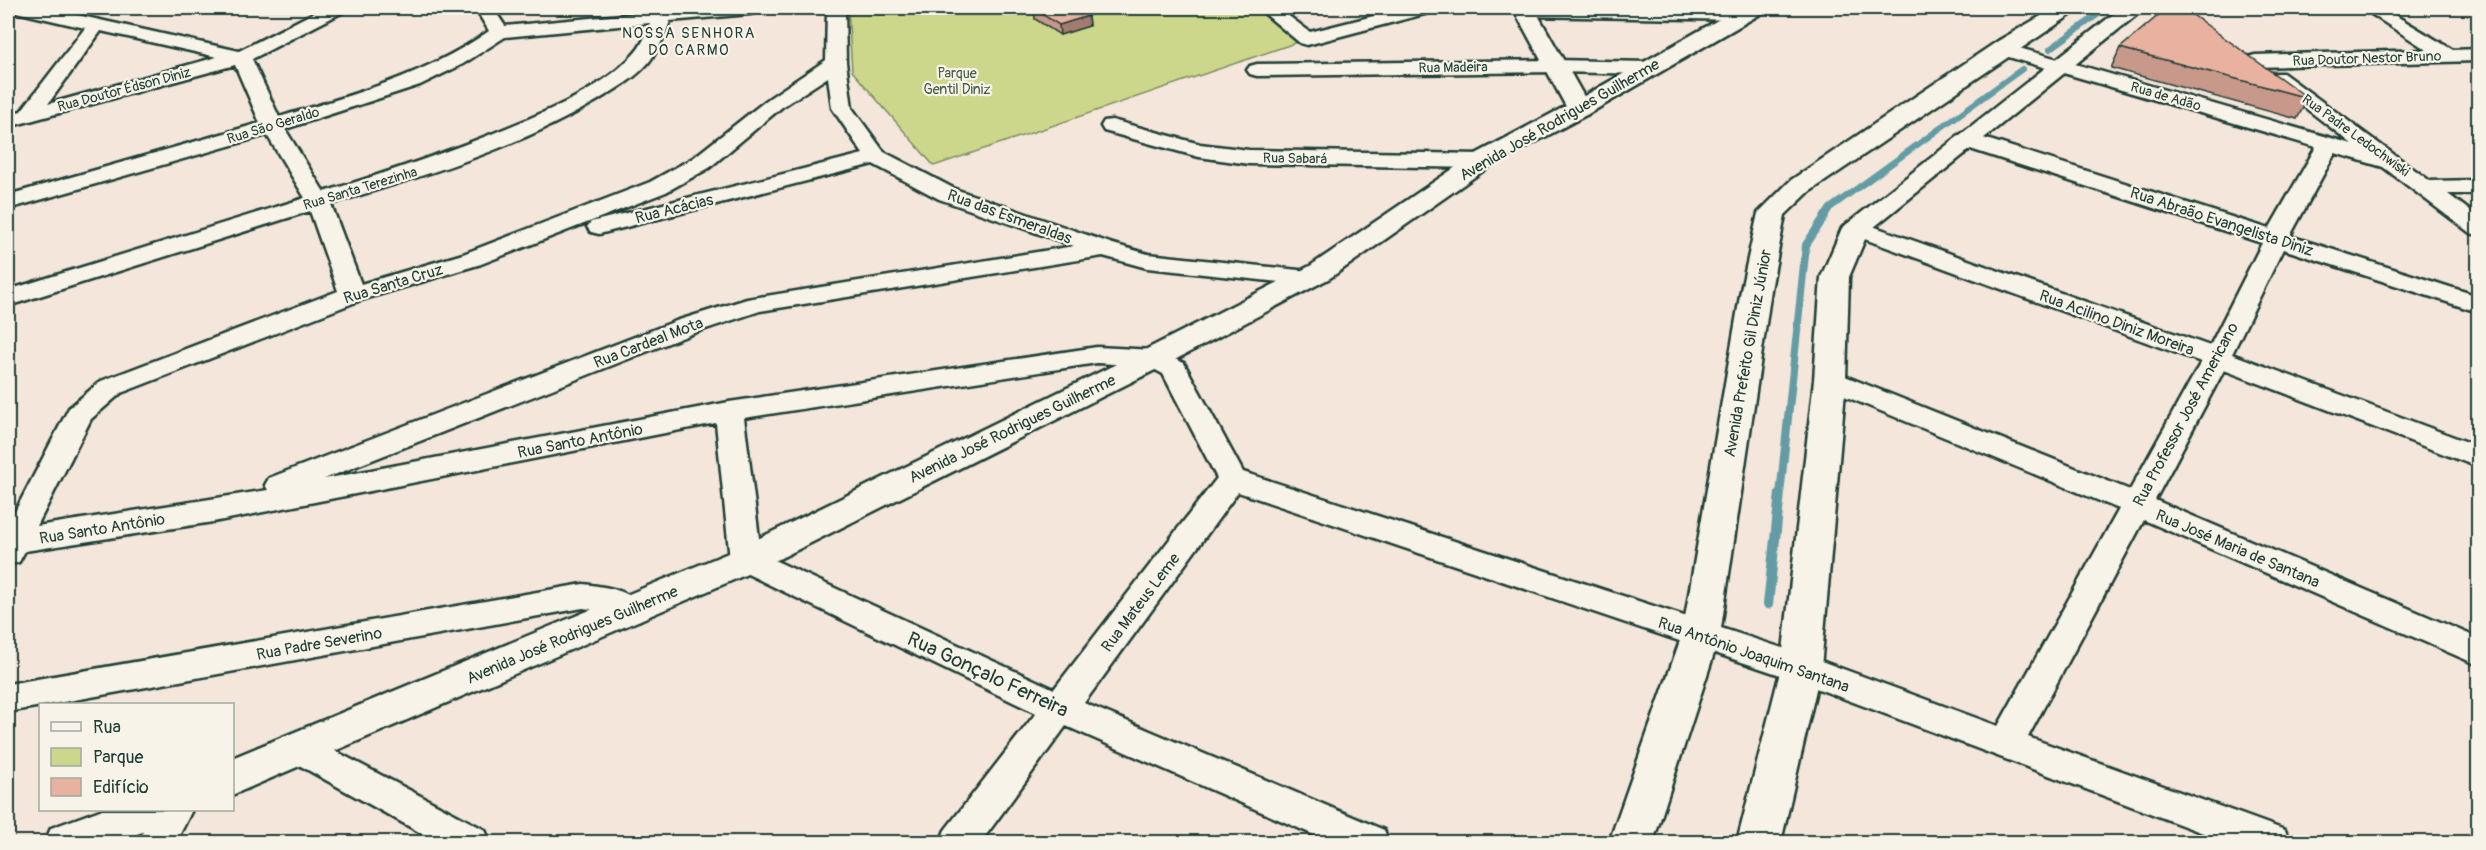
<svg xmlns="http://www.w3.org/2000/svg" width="2486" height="850" font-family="Pangolin,sans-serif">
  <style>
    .green { fill: #ccd78b; stroke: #768a60; stroke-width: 1.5 }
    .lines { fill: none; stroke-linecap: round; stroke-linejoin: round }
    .stream-far2 { stroke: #639ca5; stroke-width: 6 }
    .stream-far1 { stroke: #639ca5; stroke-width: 8 }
    .stream { stroke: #639ca5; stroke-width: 10 }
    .minor-casing { stroke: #1f3d34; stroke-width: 5 }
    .tertiary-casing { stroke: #1f3d34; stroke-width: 5 }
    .secondary-casing { stroke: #1f3d34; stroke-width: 5 }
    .minor { fill: #f7f3e8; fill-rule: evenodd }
    .tertiary { fill: #f7f3e8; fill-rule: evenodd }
    .secondary { fill: #f7f3e8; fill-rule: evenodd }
    .wall { fill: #c8988a; stroke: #1f3d34; stroke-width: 1.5 }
    .shaded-wall { fill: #a37c70; stroke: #1f3d34; stroke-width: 1.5 }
    .building { fill: #e9b1a0; stroke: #1f3d34; stroke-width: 1.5 }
    .labels { text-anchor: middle; stroke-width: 4.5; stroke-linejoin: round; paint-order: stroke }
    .far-street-label { font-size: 14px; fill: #1f3d34; stroke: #f7f3e8 }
    .far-park-label { font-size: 14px; fill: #425c45; stroke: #f7f3e8 }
    .far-neighbourhood-label { font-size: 15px; letter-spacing: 1.5px; fill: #1f3d34; stroke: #f7f3e8 }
    .street-label { font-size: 16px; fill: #1f3d34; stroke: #f7f3e8 }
    .near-street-label { font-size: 20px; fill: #1f3d34; stroke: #f7f3e8 }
  </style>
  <rect width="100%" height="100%" fill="#f4e6da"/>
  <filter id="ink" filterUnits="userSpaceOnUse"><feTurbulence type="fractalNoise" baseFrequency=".0167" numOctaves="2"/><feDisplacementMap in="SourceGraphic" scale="12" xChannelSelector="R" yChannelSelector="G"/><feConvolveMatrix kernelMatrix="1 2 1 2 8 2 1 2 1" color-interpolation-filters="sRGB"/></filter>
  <g filter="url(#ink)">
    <path class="green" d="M848 8H1260L1301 41 934 166 852 71Z"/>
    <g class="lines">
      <path class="stream-far2" d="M2050 49 2107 8
        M1824 217 1830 208 2022 69"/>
      <path class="stream-far1" d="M1780 495 1806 245 1825 216"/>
      <path class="stream" d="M1768 604 1780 493"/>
      <g class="minor-casing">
        <path id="minor" d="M14 8H46L239 51 323 8H345L343 12 252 59 279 117C352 95 426 75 489 31L475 8H493L505 26 654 12V8H672V10L759 8 757 12 750 14 670 21C665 36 659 49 649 62 636 78 616 89 598 100 516 149 422 176 331 204L361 284 463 254 650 182 693 158 768 99 826 60 827 8H845L846 62 852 108 884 152 955 189 1113 244 1148 254 1308 271 1317 273 1320 278 1317 283 1308 285 1147 268 1103 256 760 311 694 333 324 479 729 402 1097 347 1154 350 1184 363 1243 472 1813 658 1998 726 2119 509 1820 386 1816 380 1820 374 1830 371 1840 374 2130 490 2201 362 1848 233 1844 228 1848 223H1864L2210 346 2262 243 1958 145 1955 140 1958 135H1974L2269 229 2316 147 1995 53 1992 49 1995 45H2009L2352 144 2266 77 2269 73H2283L2430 181 2478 180V194H2448L2478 217V235L2470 233 2383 167 2335 153 2290 236 2478 296V312L2283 249 2232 354 2478 446V467L2224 370 2155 500 2478 638V665L2144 520 2028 737 2285 830 2290 842H2227L1789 678 1238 492 1084 703 1384 830 1389 842H1330L1066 726 981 842H940L945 830 1036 713 735 568 730 560 716 423 213 522 25 551 19 562 8 565V525L69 408 101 381 338 291 310 211 8 306V290L305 198 267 135 8 209V195L260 123 235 65 8 127V115L21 111 85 28 16 12ZM650 23C646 35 642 46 633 55 601 89 553 109 511 126 449 152 388 172 324 192L285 129 420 85 463 64 505 37ZM101 31 217 57 48 104ZM828 77 832 108 863 154 591 222 587 227 591 232 599 234 873 164 939 199 1074 246 747 299 676 321 269 478 265 485 268 490 37 526 91 419 121 393 361 300 481 264 666 192 709 168 782 107ZM1097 363 1148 366 1163 374 1217 478 1054 689 761 554 744 418Z
          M1258 8H1278L1310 32 1405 8H1434L1432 12 1307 45 1300 43Z
          M1518 8H1742L1751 14 1742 20 1526 16 1519 14Z
          M2362 8H2383L2453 50 2478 49V61L2255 67 2248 65 2245 61 2248 57 2255 55 2427 50Z
          M1555 60 1649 62 1656 64 1659 68 1656 72 1649 74 1555 72 1257 76 1250 74 1247 70 1250 66 1257 64Z
          M1112 120 1200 144 1249 150 1481 154 1489 156 1492 161 1489 166 1481 168 1249 164 1199 157 1104 131 1101 126 1104 121Z
          M583 584C606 587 632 589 644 611L640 620 628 623 602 611 583 608 8 712V684Z
          M303 734 485 830 490 842H437L290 760 285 749 290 738Z
          M154 810H192L176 842H138Z"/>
      </g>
      <g class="tertiary-casing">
        <path id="tertiary" d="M1513 8H1534L1591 109 1588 114 1579 116 1570 114Z
          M2055 8H2081L1809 192 1785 215 1771 290 1720 635 1653 842H1609L1682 635 1741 290 1758 213 1791 180 1998 41Z
          M2121 8H2145L1868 232 1849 277 1846 380 1821 668 1781 842H1737L1781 668 1814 380 1821 277 1842 228Z"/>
      </g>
      <g class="secondary-casing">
        <path id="secondary" d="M1739 8H1765L1762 13 1588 114 1490 166 1330 278 1165 365 759 569 232 795V758L733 551 1143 351 1310 266 1472 156 1570 104Z
          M100 810H172L165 823 117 842H45L51 828Z"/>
      </g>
      <use href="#minor" class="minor"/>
      <use href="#tertiary" class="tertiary"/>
      <use href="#secondary" class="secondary"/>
    </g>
    <path class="wall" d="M1034 9 1088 16 1089 26 1060 35 1035 19Z
      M2120 48 2308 98 2297 119 2111 68Z"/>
    <path class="shaded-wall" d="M1088 16 1089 26 1060 35 1059 25Z"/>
    <path class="building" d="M1038 8H1075L1088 16 1059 25 1034 9Z
      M2167 8H2183L2308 98 2120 48Z"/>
  </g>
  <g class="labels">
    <g class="far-street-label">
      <text transform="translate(2367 58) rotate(-2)" y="5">Rua Doutor Nestor Bruno</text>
      <text transform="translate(1453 67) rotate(-1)" y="5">Rua Madeira</text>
      <text transform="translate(124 89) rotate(-15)" y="5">Rua Doutor Édson Diniz</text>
      <text transform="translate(2166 96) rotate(16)" y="5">Rua de Adão</text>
      <text transform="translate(273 125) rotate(-17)" y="5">Rua São Geraldo</text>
      <text transform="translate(2356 135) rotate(36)" y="5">Rua Padre Ledochwiski</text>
      <text transform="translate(1295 158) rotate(1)" y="5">Rua Sabará</text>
      <text transform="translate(360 188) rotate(-17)" y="5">Rua Santa Terezinha</text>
    </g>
    <g class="far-park-label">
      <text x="957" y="78">Parque<tspan x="957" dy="16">Gentil Diniz</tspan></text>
    </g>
    <g class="far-neighbourhood-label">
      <text x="689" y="38">NOSSA SENHORA<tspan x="689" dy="17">DO CARMO</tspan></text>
    </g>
    <g class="street-label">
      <text transform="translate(1559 119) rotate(-30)" y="6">Avenida José Rodrigues Guilherme</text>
      <text transform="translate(674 208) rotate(-14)" y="6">Rua Acácias</text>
      <text transform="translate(1010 216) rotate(20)" y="6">Rua das Esmeraldas</text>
      <text transform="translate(2222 221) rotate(18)" y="6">Rua Abraão Evangelista Diniz</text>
      <text transform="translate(393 283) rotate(-17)" y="6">Rua Santa Cruz</text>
      <text transform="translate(2117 322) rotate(20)" y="6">Rua Acilino Diniz Moreira</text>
      <text transform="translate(648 342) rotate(-21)" y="6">Rua Cardeal Mota</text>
      <text transform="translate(1747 353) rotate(-80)" y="6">Avenida Prefeito Gil Diniz Júnior</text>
      <text transform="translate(2185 414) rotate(-62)" y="6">Rua Professor José Americano</text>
      <text transform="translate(1012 428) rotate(-26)" y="6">Avenida José Rodrigues Guilherme</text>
      <text transform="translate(580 440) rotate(-11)" y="6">Rua Santo Antônio</text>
      <text transform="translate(102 528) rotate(-9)" y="6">Rua Santo Antônio</text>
      <text transform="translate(2238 548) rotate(23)" y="6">Rua José Maria de Santana</text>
      <text transform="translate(1140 602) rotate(-53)" y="6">Rua Mateus Leme</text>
      <text transform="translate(572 634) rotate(-23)" y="6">Avenida José Rodrigues Guilherme</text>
      <text transform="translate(319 643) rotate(-10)" y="6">Rua Padre Severino</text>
      <text transform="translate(1754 654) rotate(19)" y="6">Rua Antônio Joaquim Santana</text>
    </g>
    <g class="near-street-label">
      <text transform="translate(988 674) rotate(25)" y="7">Rua Gonçalo Ferreira</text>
    </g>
  </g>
  <rect width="2486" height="850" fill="none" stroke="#f7f3e8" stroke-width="30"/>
  <rect x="15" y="15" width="2456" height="820" fill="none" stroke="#1f3d34" stroke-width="2" filter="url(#ink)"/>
  <rect x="39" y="703" width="195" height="108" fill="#f7f3e8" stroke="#a1aaa0" stroke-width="1.5"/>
  <rect x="51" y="722" width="30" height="9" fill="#f7f3e8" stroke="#a1aaa0" stroke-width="1.5"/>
  <text x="93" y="733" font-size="18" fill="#1f3d34">Rua</text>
  <rect x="51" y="748" width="30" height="18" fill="#ccd78b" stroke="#a1aaa0" stroke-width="1.5"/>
  <text x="93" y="763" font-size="18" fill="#1f3d34">Parque</text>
  <rect x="51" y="778" width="30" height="18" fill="#e9b1a0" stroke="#a1aaa0" stroke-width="1.5"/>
  <text x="93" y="793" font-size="18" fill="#1f3d34">Edifício</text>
</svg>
